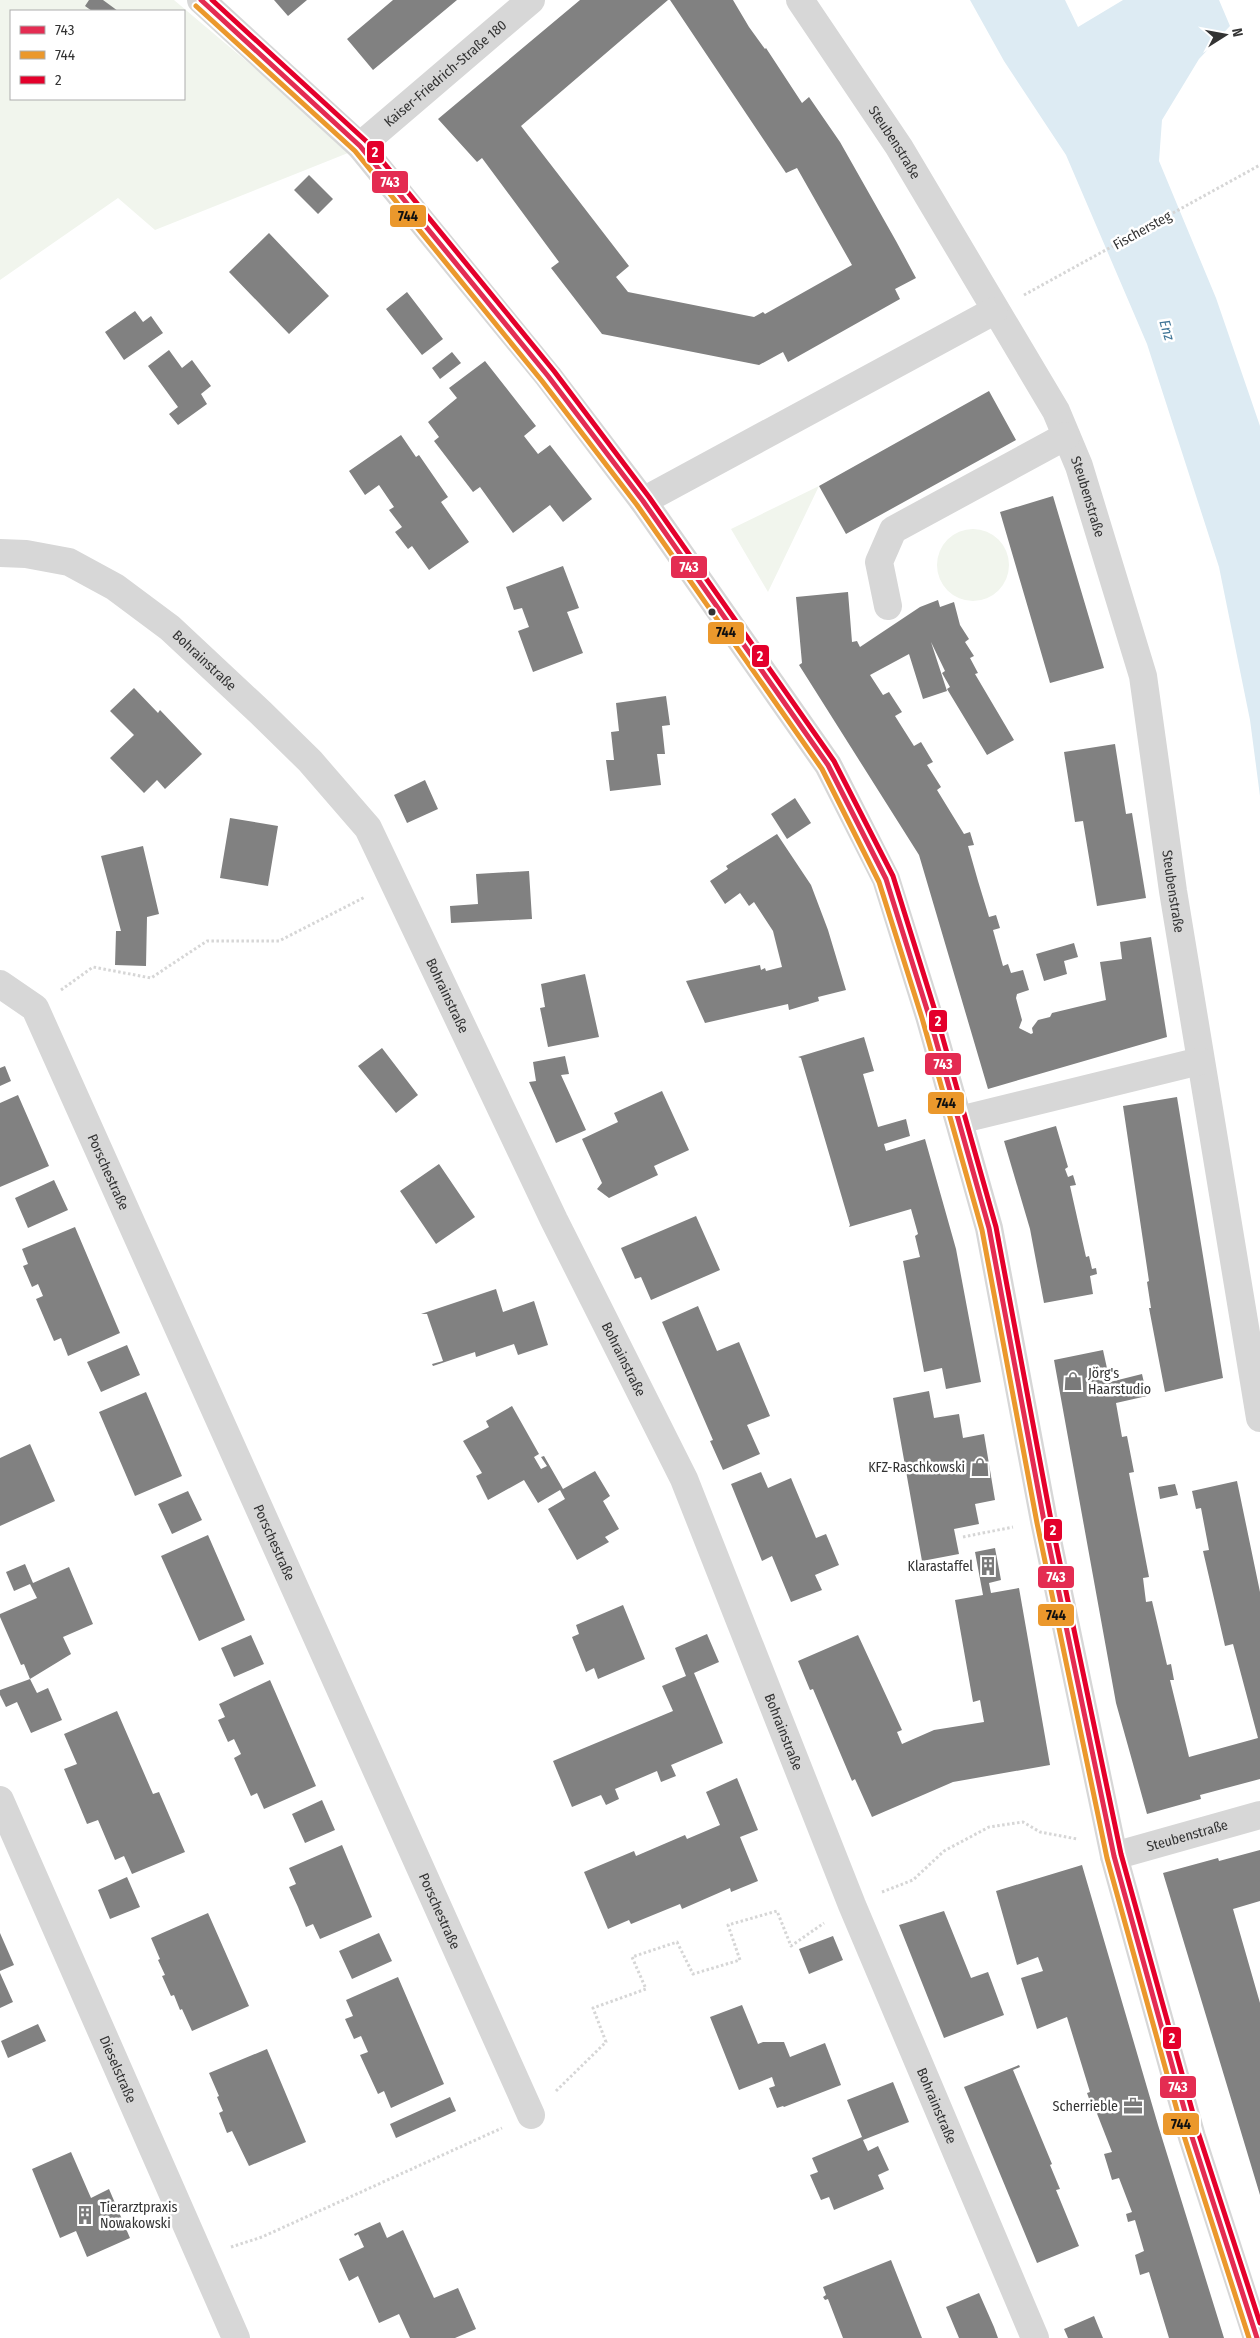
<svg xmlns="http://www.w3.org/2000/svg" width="1260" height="2338" font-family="'Fira Sans Condensed',sans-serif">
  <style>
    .green { fill: #f1f5ed; fill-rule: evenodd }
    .water { fill: #ddebf3 }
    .building { fill: #818181 }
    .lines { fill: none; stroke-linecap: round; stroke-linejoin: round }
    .path { stroke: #d6d6d6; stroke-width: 3; stroke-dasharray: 2.5 2.5; stroke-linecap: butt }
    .minor { stroke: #d7d7d7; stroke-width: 28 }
    .bus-1-casing { stroke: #fff; stroke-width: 9 }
    .bus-2-casing { stroke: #fff; stroke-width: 9 }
    .bus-3-casing { stroke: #fff; stroke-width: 9 }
    .bus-1 { stroke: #e42c52; stroke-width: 5 }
    .bus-2 { stroke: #eb982c; stroke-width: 5 }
    .bus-3 { stroke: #e4002b; stroke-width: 5 }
    .bus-dot { fill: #333; stroke: #fff; stroke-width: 2 }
    .labels { text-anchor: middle; stroke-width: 5; stroke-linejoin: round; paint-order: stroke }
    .street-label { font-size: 14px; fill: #333; stroke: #fff }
    .poi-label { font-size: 14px; fill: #333; stroke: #fff; text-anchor: end }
    .water-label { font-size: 15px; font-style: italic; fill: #3f7597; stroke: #fff }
    .line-badge { stroke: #fff; stroke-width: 2 }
    .badge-label { font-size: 14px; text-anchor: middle; font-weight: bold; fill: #fff }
    .pale-badge-label { font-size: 14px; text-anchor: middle; font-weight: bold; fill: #111 }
  </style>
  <rect width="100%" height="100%" fill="#fff"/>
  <path class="green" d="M0 0H174L353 151 155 230 118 198 0 280ZM11 11H184V99H11Z
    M819 486 768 592 731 529Z
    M937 565a36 36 0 1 1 72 0a36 36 0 1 1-72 0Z"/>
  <path class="water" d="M970 0H1065L1078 27 1123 0H1219L1230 26 1199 59 1162 120 1159 161 1216 298 1260 426V796L1250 720 1219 567 1147 344 1066 155 1004 61Z"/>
  <path class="building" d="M89 0H103L118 11H92L85 6Z
    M274 0H307L288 16Z
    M393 0H457L373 70 347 39Z
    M580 0H668L521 126 629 266 616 277 628 292 754 317 763 312 765 314 852 265 797 168 786 173 670 0H733L749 27 765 49 766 48 802 103 809 97 840 142 896 241 916 278 895 289 900 299 788 362 783 352 759 365 602 334 551 268 559 262 482 158 477 162 438 119Z
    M309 175 333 199 318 214 294 190Z
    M269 233 329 296 289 334 229 272Z
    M407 292 443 339 422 355 386 309Z
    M135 311 143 322 151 316 163 333 124 360 105 332Z
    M169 350 182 368 192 360 211 386 201 394 207 404 178 425 169 414 178 407 148 366Z
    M452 352 461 363 440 379 432 368Z
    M485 361 536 426 524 436 538 454 550 445 592 499 563 522 550 505 513 533 480 487 473 492 434 441 439 437 428 422 457 398 449 388Z
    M989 391 1016 440 846 534 819 486Z
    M401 435 416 457 419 455 448 497 441 502 469 542 429 570 412 546 408 549 395 532 402 527 389 510 394 507 379 485 365 495 349 471Z
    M1053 496 1104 668 1050 683 1000 512Z
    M563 566 579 608 567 612 583 653 533 672 518 631 529 627 522 608 514 610 506 587Z
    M848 592 852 642 857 641 860 647 920 607 938 600 940 607 954 602 960 625 969 639 965 642 974 656 970 658 978 673 975 674 1014 740 987 755 947 689 950 687 942 673 945 671 931 642 947 691 923 699 909 654 870 675 883 695 889 692 902 712 895 716 914 746 921 742 933 762 927 765 941 787 937 790 964 834 970 832 974 845 968 846 978 881 989 917 996 915 1000 928 993 930 1003 966 1008 964 1011 973 1023 970 1029 990 1017 994 1016 998 1022 1020 1019 1028 1031 1034 1033 1033 1032 1028 1038 1020 1050 1017 1052 1013 1106 1000 1100 962 1122 959 1120 942 1151 937 1167 1037 988 1089 919 855 799 665 802 663 796 597Z
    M134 688 158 713 160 710 202 754 165 789 157 780 144 793 110 758 134 735 110 711Z
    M666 696 670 725 662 726 665 754H657L661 785 610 791 606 760H614L611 732 619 731 616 703Z
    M1115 744 1126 814 1132 813 1146 898 1097 906 1083 821 1075 822 1064 752Z
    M425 780 438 809 407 823 394 795Z
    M795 798 811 823 787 839 771 814Z
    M230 818 278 826 268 886 220 878Z
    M777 834 811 885 828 930 846 990 818 997 819 1001 789 1010 788 1004 705 1023 686 981 760 965 761 970 765 968 766 971 782 967 773 931 754 902 749 906 740 893 725 904 710 881 728 869 726 866Z
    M143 846 159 914 147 917 146 966 115 965 116 931H121L101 856Z
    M529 871 532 919 451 923 450 906 478 904 476 874Z
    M1074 943 1078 957 1064 961 1067 974 1044 981 1036 954Z
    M585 974 599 1037 548 1047 540 1008 545 1007 541 984Z
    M864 1037 874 1071 863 1074 878 1127 906 1119 910 1136 884 1144 886 1151 925 1139 956 1249 981 1382 946 1389 942 1368 924 1372 903 1261 920 1257 915 1236 918 1234 911 1209 849 1227 850 1225 801 1058 798 1057Z
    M382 1048 418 1095 396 1113 358 1066Z
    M565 1056 569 1074 561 1075 586 1130 556 1143 529 1082 536 1081 533 1062Z
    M5 1066 11 1081 0 1086V1068Z
    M662 1091 689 1150 654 1166 658 1175 609 1198 597 1189 602 1183 582 1139 618 1122 614 1113Z
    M18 1095 49 1166 0 1187V1103Z
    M1177 1097 1223 1378 1165 1392 1149 1308H1151L1147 1282 1149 1281 1123 1106Z
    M1056 1126 1068 1167 1065 1169 1068 1177 1073 1175 1076 1185 1070 1186 1086 1257 1089 1256 1092 1269 1096 1268 1097 1274 1090 1276 1093 1294 1044 1303 1030 1229 1004 1141Z
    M439 1164 475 1217 436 1244 400 1191Z
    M54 1180 68 1210 28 1228 15 1198Z
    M696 1216 720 1270 651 1300 641 1277 635 1279 621 1248Z
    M75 1227 120 1333 68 1356 61 1338 54 1341 36 1299 43 1296 38 1284 32 1287 23 1266 28 1264 22 1249Z
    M496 1289 503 1312 534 1301 548 1345 518 1355 514 1344 476 1357 475 1352 433 1366 432 1364 443 1361 427 1314H421Z
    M698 1306 717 1351 739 1342 770 1416 747 1425 760 1454 723 1470 710 1441 713 1440 662 1322Z
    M127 1345 140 1375 101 1392 87 1362Z
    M1103 1350 1110 1382 1142 1374 1147 1396 1116 1403 1122 1437 1127 1436 1134 1472 1129 1473 1149 1577 1143 1578 1146 1602 1152 1601 1167 1665 1171 1664 1174 1680H1170L1189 1757 1258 1738 1233 1644 1225 1646 1203 1551 1209 1550 1201 1508 1196 1509 1192 1491 1237 1481 1260 1592V1779L1200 1795 1201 1799 1147 1814 1116 1703 1054 1360Z
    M929 1391 934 1418 959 1414 963 1438 984 1434 995 1500 975 1504 979 1524 954 1529 959 1554 922 1561 893 1398Z
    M146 1392 182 1476 135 1496 99 1412Z
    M512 1406 539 1454 534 1457 541 1469 547 1466 541 1457 544 1456 563 1489 595 1471 610 1496 603 1501 619 1529 605 1537 609 1542 577 1560 548 1509 565 1499 560 1490 538 1503 524 1480 488 1500 476 1476 482 1473 463 1441 489 1427 486 1421Z
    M30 1444 55 1501 0 1526V1458Z
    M761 1472 768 1488 791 1478 816 1538 826 1534 839 1565 815 1575 822 1590 791 1602 772 1556 762 1561 731 1484Z
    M1175 1484 1178 1495 1160 1499 1158 1487Z
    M188 1491 202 1520 172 1534 158 1504Z
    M208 1535 245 1620 199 1641 161 1556Z
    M995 1548 1001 1580 989 1583 991 1593 1019 1588 1050 1765 953 1782 872 1817 855 1779 852 1781 813 1689 810 1690 798 1661 858 1635 902 1730 897 1732 902 1744 934 1730 984 1722 980 1700 973 1702 955 1600 983 1595 975 1552Z
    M25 1564 33 1583 69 1567 93 1624 63 1637 71 1654 30 1679 24 1664 21 1665 0 1617V1614L37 1598 30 1584 14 1591 6 1572Z
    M623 1605 645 1659 598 1679 594 1668 586 1672 572 1637 579 1634 576 1625Z
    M707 1634 719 1662 694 1673 723 1743 671 1765 676 1776 661 1782 657 1771 615 1789 619 1799 606 1805 601 1795 572 1807 553 1761 673 1711 662 1686 686 1676 675 1648Z
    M251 1635 264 1664 234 1677 221 1648Z
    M30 1679 37 1693 48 1688 62 1720 31 1733 17 1702 6 1707 0 1695V1690Z
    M270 1680 316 1786 264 1809 257 1793 251 1796 234 1758 241 1754 234 1739 228 1742 218 1720 225 1717 219 1704Z
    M117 1711 153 1794 159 1792 185 1852 132 1874 124 1856 115 1860 98 1820 87 1824 64 1769 77 1764 64 1734Z
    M737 1778 758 1830 740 1837 758 1881 731 1892 730 1888 682 1909 680 1904 631 1924 629 1920 608 1929 584 1872 634 1851 636 1856 685 1835 687 1839 720 1825 706 1792Z
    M322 1800 335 1830 305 1843 292 1814Z
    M342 1845 372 1917 320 1939 313 1924 306 1927 298 1907 289 1887 296 1884 289 1868Z
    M1260 1850V1901L1233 1909 1260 2003V2195L1163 1873 1218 1858 1219 1861Z
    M1082 1865 1158 2125 1224 2338H1169L1149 2272 1140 2275 1135 2255 1144 2251 1135 2220 1128 2222 1126 2214 1132 2212 1119 2178 1112 2180 1104 2154 1112 2152 1096 2111 1091 2104 1087 2093 1090 2092 1067 2017 1037 2029 1021 1978 1043 1971 1038 1957 1017 1965 996 1891Z
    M127 1877 140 1907 110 1919 98 1890Z
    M944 1911 971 1978 988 1972 1004 2015 944 2038 899 1925Z
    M208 1913 249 2006 192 2031 182 2009 180 2010 174 1995 171 1996 162 1976 165 1975 158 1960 160 1959 151 1938Z
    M0 1933 14 1965 0 1971Z
    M379 1933 392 1961 352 1979 339 1951Z
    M833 1936 843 1960 809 1974 799 1949Z
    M0 1973 13 2002 0 2008Z
    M398 1977 444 2084 391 2108 384 2091 378 2094 360 2055 368 2052 361 2036 354 2039 345 2019 353 2016 346 2000Z
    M742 2005 758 2044 763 2042H784L790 2057 825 2043 841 2085 784 2107 783 2106 777 2108 769 2088 775 2086 772 2077 739 2090 710 2017Z
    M38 2024 46 2041 8 2058 1 2041Z
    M267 2049 306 2142 249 2166 232 2131 227 2133 219 2113 223 2111 217 2097 219 2096 209 2073Z
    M1019 2065 1020 2067 1013 2070 1052 2164 1050 2165 1060 2189 1056 2190 1079 2246 1037 2263 964 2087Z
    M893 2082 909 2122 863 2140 868 2151 878 2146 889 2170 878 2175 884 2189 834 2210 829 2197 821 2200 810 2175 818 2172 812 2158 862 2137 847 2100Z
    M450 2097 456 2111 396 2138 390 2124Z
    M71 2152 91 2198 109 2189 130 2238 87 2257 76 2231 60 2238 32 2169Z
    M380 2222 387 2238 403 2230 434 2298 458 2288 476 2329 455 2338H410L399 2314 379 2323 358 2276 349 2281 339 2259 364 2247 358 2234 355 2236 354 2234Z
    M891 2260 922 2338H843L828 2299 825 2300 823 2297 826 2295 823 2287Z
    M979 2293 994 2327 998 2338H959L946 2307Z
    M1094 2316 1103 2338H1068L1064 2329Z"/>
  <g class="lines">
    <path class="path" d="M1024 295 1260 165
      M61 990 93 967 151 978 207 941H279L365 897
      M963 1537 1013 1527
      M882 1892 913 1880 944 1851 989 1827 1023 1822 1040 1832 1077 1839
      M556 2091 606 2042 593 2008 646 1989 632 1957 677 1942 693 1974 740 1960 728 1925 777 1911 791 1946 824 1923
      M231 2247 262 2237 502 2128"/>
    <g class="minor">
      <path d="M201 0 360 146 548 376 643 501 828 765 886 879 929 1016 989 1228 1044 1521 1114 1856 1192 2137 1257 2338"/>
      <path id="s1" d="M800 0 899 147 1056 411 1079 466 1143 676 1173 891 1260 1418"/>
      <path id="s2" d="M360 146 531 0"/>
      <path d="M643 501 994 311"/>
      <path id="s3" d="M0 553 26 554 69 562 115 587 170 628 261 713 310 761 368 828 554 1220 684 1479 852 1905 1035 2338"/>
      <path d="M888 606 879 562 893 530 1066 436"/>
      <path id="s4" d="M0 984 35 1008 531 2115"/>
      <path d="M959 1120 1200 1061"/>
      <path id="s5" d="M0 1800 236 2338"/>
      <path id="s6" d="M1114 1856 1260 1815"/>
    </g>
    <g class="bus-1-casing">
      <path id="bus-1" d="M201 0 360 146 548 376 643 501 828 765 886 879 929 1016 989 1228 1044 1521 1114 1856 1192 2137 1257 2338"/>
    </g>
    <g class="bus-2-casing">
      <path id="bus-2" d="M196 6 355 151 542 381 637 505 822 769 879 882 922 1018 982 1230 1037 1523 1107 1858 1185 2139 1249 2338"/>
    </g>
    <g class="bus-3-casing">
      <path id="bus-3" d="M212 0 366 141 554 371 649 497 834 761 893 876 936 1014 996 1227 1051 1520 1121 1854 1199 2135 1260 2323"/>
    </g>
    <use href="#bus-1" class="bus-1"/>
    <use href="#bus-2" class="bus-2"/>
    <use href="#bus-3" class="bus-3"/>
  </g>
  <defs>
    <g id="shop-bare" transform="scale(1.5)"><path d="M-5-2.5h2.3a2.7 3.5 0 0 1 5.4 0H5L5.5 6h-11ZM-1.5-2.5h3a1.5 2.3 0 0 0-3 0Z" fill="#7a7a7a" stroke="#fff" stroke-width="2.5" paint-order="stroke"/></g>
    <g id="building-bare" transform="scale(1.5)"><path d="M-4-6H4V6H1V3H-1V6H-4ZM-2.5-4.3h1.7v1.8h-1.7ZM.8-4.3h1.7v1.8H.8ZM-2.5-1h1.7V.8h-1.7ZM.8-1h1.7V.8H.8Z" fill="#7a7a7a" stroke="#fff" stroke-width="2.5" paint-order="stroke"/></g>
    <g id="office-bare" transform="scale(1.5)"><path d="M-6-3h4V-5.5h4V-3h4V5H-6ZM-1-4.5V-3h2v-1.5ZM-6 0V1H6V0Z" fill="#7a7a7a" stroke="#fff" stroke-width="2.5" paint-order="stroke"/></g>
  </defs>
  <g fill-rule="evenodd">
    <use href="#shop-bare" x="1073" y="1381"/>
    <use href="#shop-bare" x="980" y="1467"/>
    <use href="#building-bare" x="988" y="1566"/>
    <use href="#office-bare" x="1133" y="2106"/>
    <use href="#building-bare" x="85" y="2215"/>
  </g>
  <circle class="bus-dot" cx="712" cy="612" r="4.5"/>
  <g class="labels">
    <g class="street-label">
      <text dy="5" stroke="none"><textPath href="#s2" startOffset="112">Kaiser-Friedrich-Straße 180</textPath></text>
      <text dy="5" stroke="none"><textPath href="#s1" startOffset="171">Steubenstraße</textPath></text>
      <text transform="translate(1142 230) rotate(-29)" y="5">Fischersteg</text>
      <text dy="5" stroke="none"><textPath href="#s1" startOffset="576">Steubenstraße</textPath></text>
      <text dy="5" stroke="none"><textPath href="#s3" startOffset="238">Bohrainstraße</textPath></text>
      <text dy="5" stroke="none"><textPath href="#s1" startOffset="981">Steubenstraße</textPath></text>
      <text dy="5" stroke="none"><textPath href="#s3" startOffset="658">Bohrainstraße</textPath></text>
      <text dy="5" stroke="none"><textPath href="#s4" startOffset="222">Porschestraße</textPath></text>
      <text dy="5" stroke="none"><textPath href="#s3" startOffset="1062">Bohrainstraße</textPath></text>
      <text dy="5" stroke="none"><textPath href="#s4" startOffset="628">Porschestraße</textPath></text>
      <text dy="5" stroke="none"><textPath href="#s3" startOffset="1468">Bohrainstraße</textPath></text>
      <text dy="5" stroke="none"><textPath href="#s6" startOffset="76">Steubenstraße</textPath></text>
      <text dy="5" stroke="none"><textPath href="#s4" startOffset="1032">Porschestraße</textPath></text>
      <text dy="5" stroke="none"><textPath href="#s5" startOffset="294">Dieselstraße</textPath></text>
      <text dy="5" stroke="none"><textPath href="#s3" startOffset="1872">Bohrainstraße</textPath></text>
    </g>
    <g class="poi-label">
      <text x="1088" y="1378" text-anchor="start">Jörg's<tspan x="1088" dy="16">Haarstudio</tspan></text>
      <text x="965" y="1472">KFZ-Raschkowski</text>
      <text x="973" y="1571">Klarastaffel</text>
      <text x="1118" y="2111">Scherrieble</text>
      <text x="100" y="2212" text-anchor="start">Tierarztpraxis<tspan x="100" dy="16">Nowakowski</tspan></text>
    </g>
    <g class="water-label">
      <text transform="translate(1167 330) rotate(74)" y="5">Enz</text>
    </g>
  </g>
  <g class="line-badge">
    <rect x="366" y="140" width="19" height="24" rx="5" fill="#e4002b"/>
    <rect x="371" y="170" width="38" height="24" rx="5" fill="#e42c52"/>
    <rect x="389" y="204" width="38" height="24" rx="5" fill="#eb982c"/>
    <rect x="670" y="555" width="38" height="24" rx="5" fill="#e42c52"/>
    <rect x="707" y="621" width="38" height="24" rx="5" fill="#eb982c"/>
    <rect x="751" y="644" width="19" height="24" rx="5" fill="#e4002b"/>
    <rect x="928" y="1009" width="20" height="24" rx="5" fill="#e4002b"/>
    <rect x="924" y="1052" width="38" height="24" rx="5" fill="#e42c52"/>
    <rect x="927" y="1091" width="38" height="24" rx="5" fill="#eb982c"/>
    <rect x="1043" y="1518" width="20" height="24" rx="5" fill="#e4002b"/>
    <rect x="1037" y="1565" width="38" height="24" rx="5" fill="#e42c52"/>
    <rect x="1037" y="1603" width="38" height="24" rx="5" fill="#eb982c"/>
    <rect x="1162" y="2026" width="20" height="24" rx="5" fill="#e4002b"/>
    <rect x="1159" y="2075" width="38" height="24" rx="5" fill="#e42c52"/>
    <rect x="1162" y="2112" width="38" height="24" rx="5" fill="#eb982c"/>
  </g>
  <g class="badge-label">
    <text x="375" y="157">2</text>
    <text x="390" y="187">743</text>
    <text x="689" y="572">743</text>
    <text x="760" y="661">2</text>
    <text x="938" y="1026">2</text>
    <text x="943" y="1069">743</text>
    <text x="1053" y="1535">2</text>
    <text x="1056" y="1582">743</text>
    <text x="1172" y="2043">2</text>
    <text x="1178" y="2092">743</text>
  </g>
  <g class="pale-badge-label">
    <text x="408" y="221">744</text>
    <text x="726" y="637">744</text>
    <text x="946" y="1108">744</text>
    <text x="1056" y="1620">744</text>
    <text x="1181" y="2129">744</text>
  </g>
  <rect x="10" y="10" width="175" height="90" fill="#ffffff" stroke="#adadad"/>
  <rect x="20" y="26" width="25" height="8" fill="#e42c52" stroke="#adadad"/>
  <text x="55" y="35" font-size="15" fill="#333333">743</text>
  <rect x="20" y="51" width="25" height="8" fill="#eb982c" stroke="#adadad"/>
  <text x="55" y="60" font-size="15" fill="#333333">744</text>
  <rect x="20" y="76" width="25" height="8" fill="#e4002b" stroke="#adadad"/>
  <text x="55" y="85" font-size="15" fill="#333333">2</text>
  <g transform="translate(1225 35) rotate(79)" stroke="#ffffff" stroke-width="4" paint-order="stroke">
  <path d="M0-4L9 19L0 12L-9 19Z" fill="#333333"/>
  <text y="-8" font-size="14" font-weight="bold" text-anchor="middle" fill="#333333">N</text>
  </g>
</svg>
